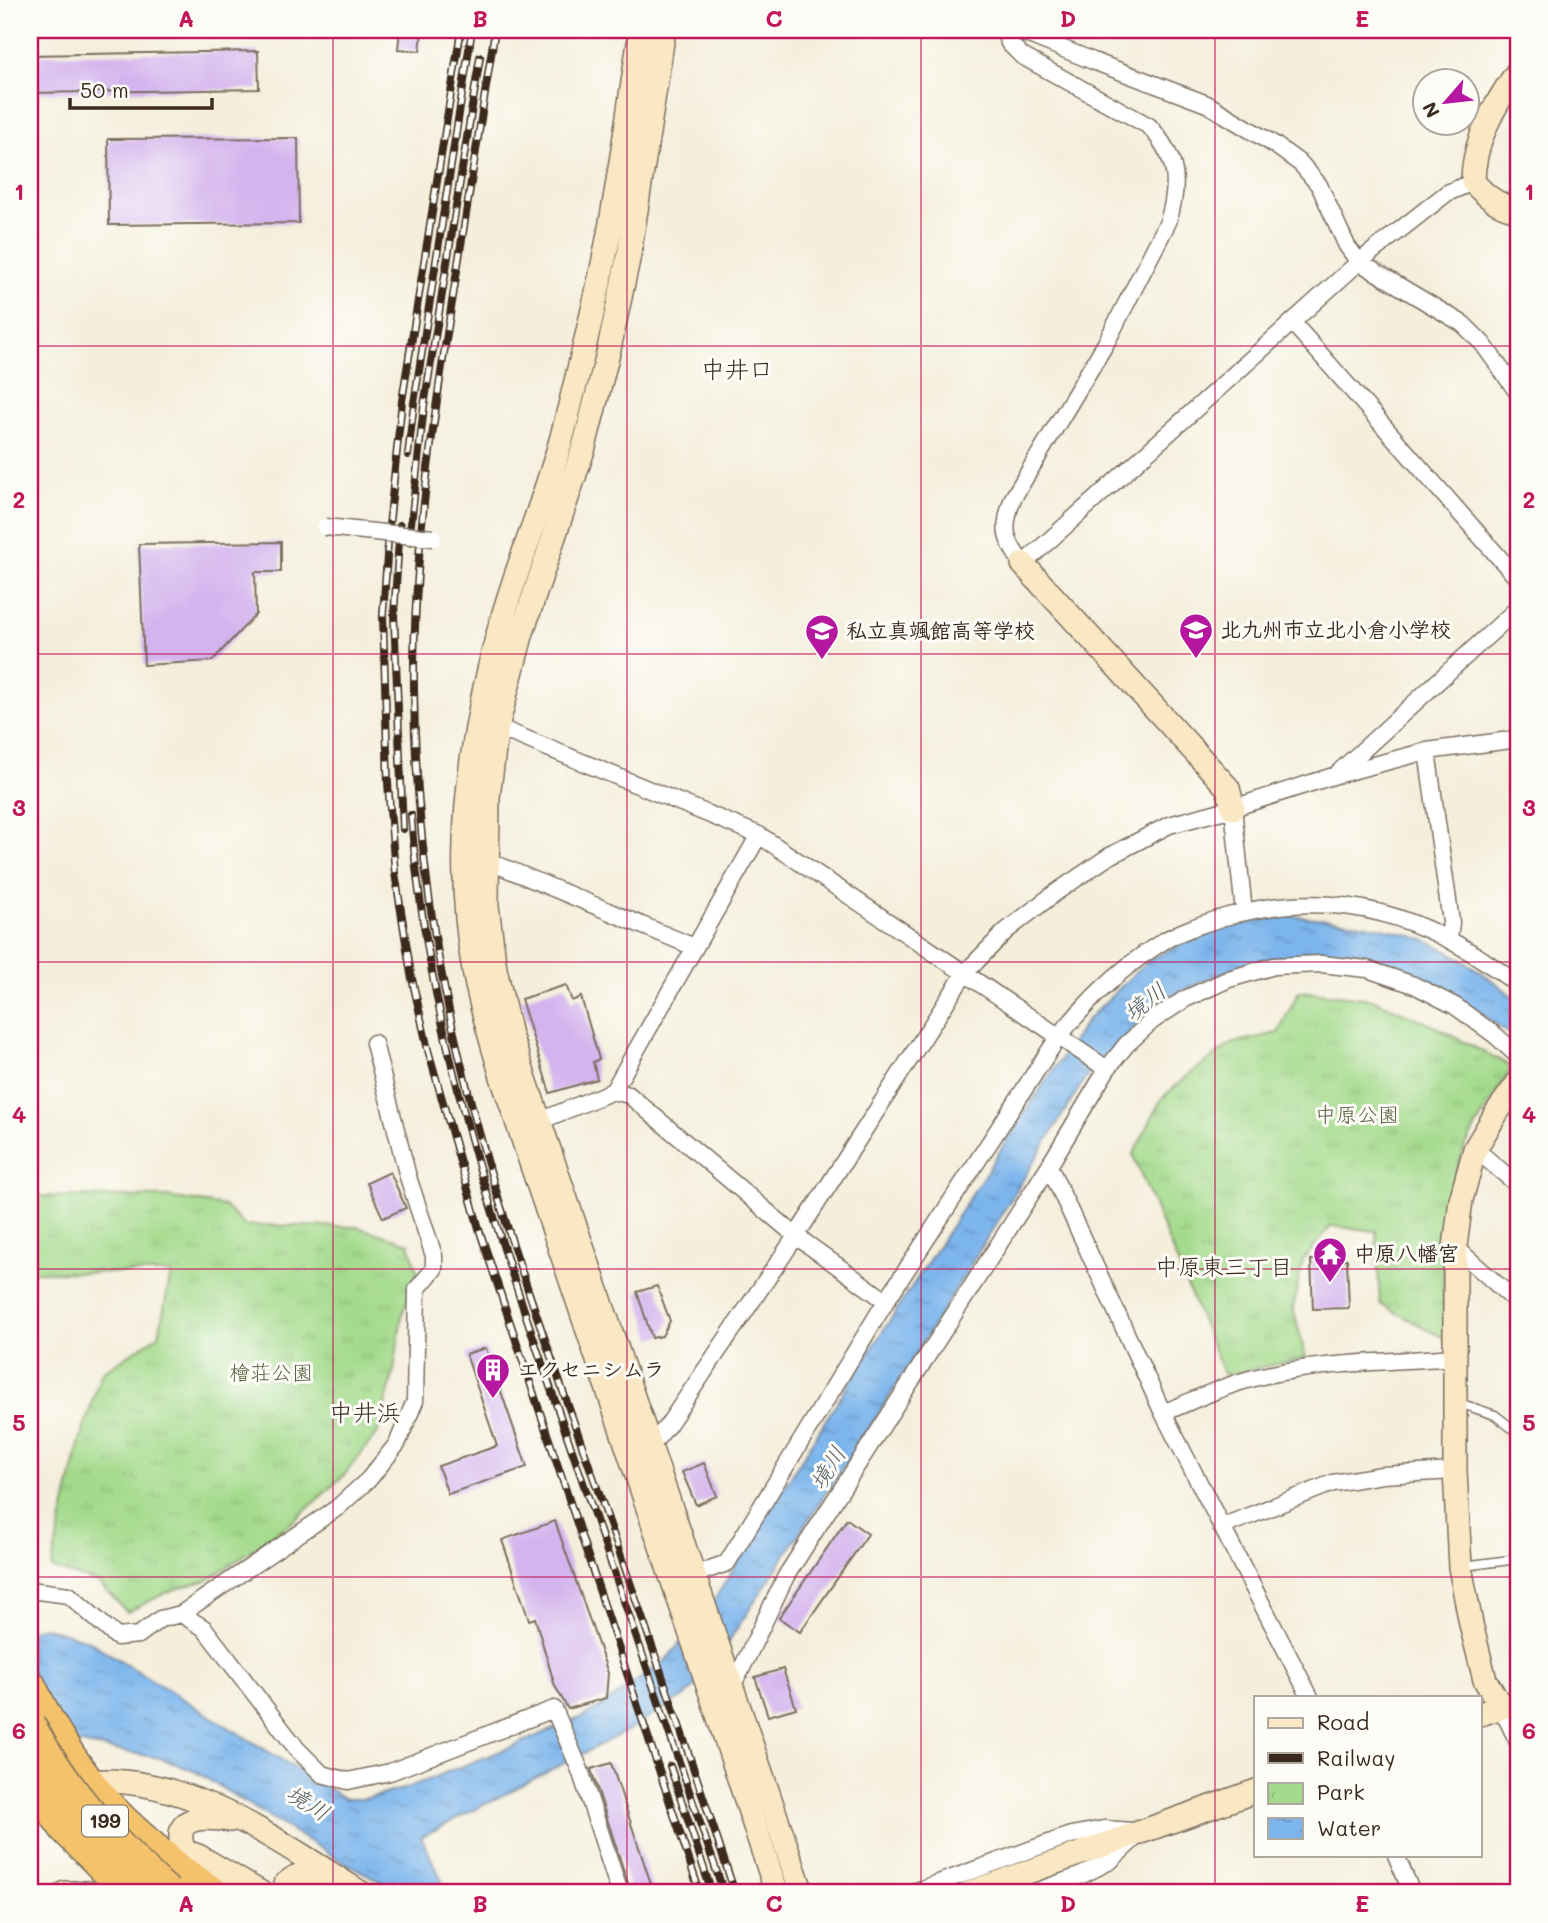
<svg xmlns="http://www.w3.org/2000/svg" width="1548" height="1923" font-family="Mali,'Klee One',sans-serif">
  <style>
    .park { fill: url(#park-tufts); stroke: #6f8254; stroke-width: 2 }
    .water { fill: url(#water-ripples); stroke: #5b7085; stroke-width: 2 }
    .building { fill: #d3b4ee }
    .lines { fill: none; stroke-linecap: round; stroke-linejoin: round }
    .lane-casing { stroke: #7c6f60; stroke-width: 11 }
    .street-casing { stroke: #7c6f60; stroke-width: 19 }
    .secondary-casing { stroke: #7c6f60; stroke-width: 26 }
    .highway-casing { stroke: #7c6f60; stroke-width: 33 }
    .lane { stroke: #fff; stroke-width: 8 }
    .street { stroke: #fff; stroke-width: 16 }
    .secondary { stroke: #fae7c3; stroke-width: 23 }
    .highway { stroke: #f3c26a; stroke-width: 30 }
    .rail-casing { stroke: #3b2a1e; stroke-width: 8 }
    .rail { stroke: #fdfcf7; stroke-width: 5; stroke-dasharray: 16; stroke-linecap: butt }
    .street-bridge-casing { stroke: #7c6f60; stroke-width: 19; stroke-linecap: butt }
    .highway-bridge-casing { stroke: #7c6f60; stroke-width: 33; stroke-linecap: butt }
    .street-bridge { stroke: #fff; stroke-width: 16 }
    .highway-bridge { stroke: #f3c26a; stroke-width: 30 }
    .grid { fill: none; stroke: #c2185b; stroke-width: 2; stroke-opacity: 0.55 }
    .labels { text-anchor: middle; stroke-width: 6; stroke-linejoin: round; paint-order: stroke }
    .shield { fill: #fdfcf7; stroke: #75695f; stroke-width: 2 }
    .shield-label { font-size: 19px; font-weight: bold; fill: #3b2a1e }
    .poi-label { font-size: 21px; font-weight: bold; fill: #3b2a1e; stroke: #fdfcf7; text-anchor: start }
    .park-label { font-size: 21px; fill: #5a5f3f; stroke: #fdfcf7 }
    .water-label { font-size: 23px; font-style: italic; fill: #515b66; stroke: #fdfcf7 }
    .neighbourhood-label { font-size: 23px; fill: #3b2a1e; stroke: #fdfcf7 }
    .quarter-label { font-size: 24px; fill: #3b2a1e; stroke: #fdfcf7 }
    .neatline { fill: none; stroke: #c2185b; stroke-width: 2.5 }
    .grid-label { font-size: 23px; text-anchor: middle; font-weight: bold; fill: #c2185b }
  </style>
  <defs>
    <pattern id="park-tufts" width="24" height="20" patternUnits="userSpaceOnUse" patternTransform="scale(1.75)"><rect width="24" height="20" fill="#a3da8b"/><path d="M3 7l-1-3M5 7V3M7 7l1-3M15 17l-1-3M17 17v-4M19 17l1-3" fill="none" stroke="#8dbb78"/></pattern>
    <pattern id="water-ripples" width="26" height="14" patternUnits="userSpaceOnUse" patternTransform="scale(1.75)"><rect width="26" height="14" fill="#7bb5ec"/><path d="M2 4q2-2 4 0t4 0M15 11q2-2 4 0t4 0" fill="none" stroke="#6693bf"/></pattern>
  </defs>
  <rect width="100%" height="100%" fill="#fdfcf7"/>
  <filter id="ink" filterUnits="userSpaceOnUse"><feTurbulence type="fractalNoise" baseFrequency=".0143" numOctaves="2"/><feDisplacementMap in="SourceGraphic" scale="14" xChannelSelector="R" yChannelSelector="G"/><feConvolveMatrix kernelMatrix="1 2 1 2 8 2 1 2 1" color-interpolation-filters="sRGB"/></filter>
  <filter id="wash" filterUnits="userSpaceOnUse"><feTurbulence type="fractalNoise" baseFrequency=".00686" numOctaves="4" result="noise"/><feDisplacementMap in="SourceGraphic" scale="28" xChannelSelector="R" yChannelSelector="G"/><feGaussianBlur stdDeviation="1.57" result="paint"/><feColorMatrix in="noise" values="0 0 0 0 0 0 0 0 0 0 0 0 0 0 0 0 0 1.4 0 .05"/><feComposite in="paint" operator="in"/></filter>
  <g filter="url(#wash)">
    <rect width="100%" height="100%" fill="#f4eedb"/>
    <path class="park" d="M1299 991 1372 999 1434 1026 1512 1067C1498 1091 1481 1116 1468 1141 1438 1202 1444 1273 1444 1338L1380 1304 1376 1231 1331 1226 1303 1260 1293 1308 1306 1358 1224 1375 1133 1155 1162 1098 1191 1073 1233 1043 1278 1033Z
      M30 1196 169 1197 224 1206 244 1225 357 1227 409 1243 418 1274 402 1314 394 1371 378 1432 345 1474 295 1520 208 1580 172 1590 127 1612 99 1583 51 1568 78 1448 101 1373 159 1335 171 1273 30 1272Z"/>
    <path class="water" d="M1288 916C1333 918 1403 927 1442 948 1469 963 1495 981 1518 1001V1040L1460 999 1422 981 1369 963 1327 956 1272 958 1242 965 1160 1000 1084 1080 892 1393 703 1680 683 1697 627 1731 421 1837 448 1893H403L338 1859 194 1771 160 1758 80 1744 30 1752V1630L45 1627 87 1640 345 1799H364L407 1788 516 1745 593 1712 666 1660 708 1610 835 1405 1027 1109 1088 1019 1147 961 1195 937 1223 926Z"/>
    <g id="blocks">
      <path class="building" d="M400 30H422L420 51 398 49Z
        M258 51 259 89 30 93V55Z
        M298 138 299 223 109 225 108 139Z
        M281 542V572H255L256 614 212 661 144 665 139 544Z
        M566 985 572 1001 581 997 599 1059 593 1062 597 1079 550 1093 521 999Z
        M390 1172 406 1208 383 1218 367 1183Z
        M1347 1259 1349 1308 1313 1309 1311 1260Z
        M657 1286 670 1321 662 1336 652 1338 637 1292Z
        M486 1348 527 1467 448 1494 438 1466 497 1446 466 1354Z
        M704 1463 717 1496 696 1505 682 1472Z
        M847 1519 868 1534 800 1632 779 1618Z
        M555 1521 608 1673 606 1698 568 1709 555 1686 535 1618 529 1620 502 1540Z
        M783 1669 796 1708 768 1716 755 1677Z
        M611 1763 654 1893H631L591 1769Z"/>
    </g>
  </g>
  <g filter="url(#ink)">
    <use href="#blocks" fill-opacity="0" stroke="#7c6f60" stroke-width="2"/>
    <g class="lines">
      <g class="lane-casing">
        <path id="lane" d="M1459 1403 1495 1415 1518 1433
          M1463 1566 1518 1559"/>
      </g>
      <g class="street-casing">
        <path id="street" d="M1004 30 1009 43 1022 56 1149 126C1178 158 1180 182 1168 222L1106 343 1013 498C1002 528 1004 539 1023 564L1359 262 1447 193 1473 182
          M1017 30 1093 61 1207 104 1275 145 1301 164 1319 185 1347 246 1359 262 1463 324 1483 344 1518 393
          M1292 322 1518 579
          M497 727 759 835 1107 1069
          M1427 751 1451 922 1449 939
          M1338 773 1518 608
          M1233 808 1244 912
          M486 863 498 865 694 947
          M613 1091 759 835
          M530 1125 613 1091 629 1095 796 1236 886 1301
          M1475 1149 1518 1185
          M1049 1166 1163 1413 1310 1697
          M1455 1247 1518 1303
          M1163 1413C1194 1400 1225 1385 1258 1377 1322 1362 1389 1362 1455 1357
          M649 1448 668 1425 796 1236 965 973 1006 931 1055 893 1108 857 1169 825 1233 808 1336 775 1427 751 1518 739
          M1221 1527 1333 1483 1382 1475 1455 1471
          M693 1575 727 1563 886 1301 1059 1036C1088 1001 1117 971 1156 946 1176 932 1202 924 1225 917 1338 885 1428 915 1518 985
          M30 1590 69 1595 117 1637 139 1635 160 1619 181 1614 337 1508 369 1479 397 1444 415 1401 417 1289 434 1269V1256L408 1177 374 1043
          M181 1614 204 1628 297 1749 322 1774 348 1781 390 1772 554 1709 580 1770 620 1893
          M731 1686 740 1672 786 1576 1049 1166 1107 1069 1126 1045 1152 1021 1185 999 1229 979 1274 966 1321 964 1367 969 1414 985 1455 1006 1495 1035 1518 1056
          M1501 1707 1518 1742
          M1396 1855 1412 1893
          M911 1893 1071 1835 1104 1829 1133 1831
          M1032 1893 1082 1875 1110 1861 1136 1837"/>
      </g>
      <g class="secondary-casing">
        <path id="secondary" d="M641 30C629 104 620 180 605 254 593 314 578 374 563 433 545 501 516 566 498 634 468 746 453 861 475 976 482 1011 493 1046 503 1080L709 1688 777 1893
          M664 30 629 255 609 349 584 447 522 632 497 727 488 797 487 906 495 969 510 1035 802 1893
          M1518 71C1495 104 1473 141 1473 182 1487 197 1498 206 1518 210
          M1023 564 1228 788 1233 808
          M1501 1707 1485 1680 1471 1624 1460 1567 1455 1471V1247L1461 1200 1475 1149 1497 1112 1518 1083
          M1480 1714 1518 1702
          M77 1783C180 1768 278 1841 361 1893
          M231 1820C206 1817 170 1813 184 1851L198 1856 261 1893
          M65 1893H88
          M287 1893 286 1884C300 1870 311 1874 328 1879
          M969 1893 1256 1791"/>
      </g>
      <g class="highway-casing">
        <path id="highway" d="M30 1684C51 1729 79 1773 113 1810 133 1831 156 1850 178 1868
          M162 1858 214 1893"/>
      </g>
      <use href="#lane" class="lane"/>
      <use href="#street" class="street"/>
      <use href="#secondary" class="secondary"/>
      <use href="#highway" class="highway"/>
      <g class="rail-casing">
        <path id="rail" d="M461 30 402 401 389 526 383 615 388 783 395 873 411 974 428 1050 480 1232 700 1893
          M495 30C481 119 467 207 453 296 432 426 413 557 414 689 415 807 429 927 456 1042 489 1186 540 1326 589 1465 639 1607 688 1750 735 1893
          M408 455 414 403 472 30
          M400 525 394 615 403 829
          M409 542 424 406 480 57
          M411 815C427 1029 496 1231 566 1433 619 1586 672 1740 724 1893
          M670 1766 712 1893"/>
      </g>
      <use href="#rail" class="rail"/>
      <g class="street-bridge-casing">
        <path id="street-bridge" d="M325 527 433 538"/>
      </g>
      <g class="highway-bridge-casing">
        <path id="highway-bridge" d="M30 1725C67 1792 112 1842 168 1893
          M30 1781 65 1829 128 1893"/>
      </g>
      <use href="#street-bridge" class="street-bridge"/>
      <use href="#highway-bridge" class="highway-bridge"/>
    </g>
  </g>
  <path class="grid" d="M333 30V1893M627 30V1893M921 30V1893M1215 30V1893M30 346H1518M30 654H1518M30 962H1518M30 1269H1518M30 1577H1518"/>
  <defs>
    <g id="school-pin" transform="scale(1.75)"><path d="M0 17L-7.5 6A9.5 9.5 0 1 1 7.5 6Z" fill="#b5179e" stroke="#fdfcf7"/><path d="M0-5L7-2L0 1L-7-2ZM-4 1L0 2.5L4 1V4Q0 6-4 4Z" fill="#fff"/></g>
    <g id="temple-pin" transform="scale(1.75)"><path d="M0 17L-7.5 6A9.5 9.5 0 1 1 7.5 6Z" fill="#b5179e" stroke="#fdfcf7"/><path d="M0-6L5-2H3V0L6.5 2.5H4V6H1.5V3h-3V6H-4V2.5H-6.5L-3 0V-2H-5Z" fill="#fff"/></g>
    <g id="building-pin" transform="scale(1.75)"><path d="M0 17L-7.5 6A9.5 9.5 0 1 1 7.5 6Z" fill="#b5179e" stroke="#fdfcf7"/><path d="M-4-6H4V6H1V3H-1V6H-4ZM-2.5-4.3h1.7v1.8h-1.7ZM.8-4.3h1.7v1.8H.8ZM-2.5-1h1.7V.8h-1.7ZM.8-1h1.7V.8H.8Z" fill="#fff"/></g>
  </defs>
  <g fill-rule="evenodd">
    <use href="#school-pin" x="1196" y="630"/>
    <use href="#school-pin" x="822" y="631"/>
    <use href="#temple-pin" x="1330" y="1254"/>
    <use href="#building-pin" x="493" y="1370"/>
  </g>
  <g class="labels">
    <rect class="shield" x="82" y="1805.5" width="46" height="31" rx="5"/>
    <g class="shield-label">
      <text x="105" y="1828">199</text>
    </g>
    <g class="poi-label">
      <text x="1220" y="637">北九州市立北小倉小学校</text>
      <text x="846" y="638">私立真颯館高等学校</text>
      <text x="1354" y="1261">中原八幡宮</text>
      <text x="518" y="1377">エクセニシムラ</text>
    </g>
    <g class="park-label">
      <text x="1357" y="1122">中原公園</text>
      <text x="271" y="1380">檜荘公園</text>
    </g>
    <g class="water-label">
      <text transform="translate(1145 1002) rotate(-38)" y="8">境川</text>
      <text transform="translate(828 1468) rotate(-58)" y="8">境川</text>
      <text transform="translate(308 1803) rotate(32)" y="8">境川</text>
    </g>
    <g class="neighbourhood-label">
      <text x="1224" y="1275">中原東三丁目</text>
    </g>
    <g class="quarter-label">
      <text x="737" y="378">中井口</text>
      <text x="365" y="1421">中井浜</text>
    </g>
  </g>
  <rect width="1548" height="1923" fill="none" stroke="#fdfcf7" stroke-width="77"/>
  <rect x="1254" y="1696" width="228" height="161" fill="#fdfcf7" stroke="#afa8a0" stroke-width="2"/>
  <rect x="1268" y="1718" width="35" height="10" fill="#fae7c3" stroke="#afa8a0" stroke-width="2"/>
  <text x="1317" y="1730" font-size="21" fill="#3b2a1e">Road</text>
  <rect x="1268" y="1753" width="35" height="10" fill="#3b2a1e" stroke="#afa8a0" stroke-width="2"/>
  <text x="1317" y="1766" font-size="21" fill="#3b2a1e">Railway</text>
  <rect x="1268" y="1783" width="35" height="21" fill="url(#park-tufts)" stroke="#afa8a0" stroke-width="2"/>
  <text x="1317" y="1800" font-size="21" fill="#3b2a1e">Park</text>
  <rect x="1268" y="1818" width="35" height="21" fill="url(#water-ripples)" stroke="#afa8a0" stroke-width="2"/>
  <text x="1317" y="1836" font-size="21" fill="#3b2a1e">Water</text>
  <g transform="translate(1446 102) rotate(242)"><circle r="33" fill="#fdfcf7" stroke="#afa8a0" stroke-width="2"/>
  <path d="M0-5L12 26L0 18L-12 26Z" fill="#b5179e"/>
  <text y="-10" font-size="19" font-weight="bold" text-anchor="middle" fill="#3b2a1e">N</text>
  </g>
  <path d="M70 98v10h142v-10" fill="none" stroke="#3b2a1e" stroke-width="3.5"/>
  <text x="80" y="98" font-size="21" fill="#3b2a1e" stroke="#fdfcf7" stroke-width="5" paint-order="stroke">50 m</text>
  <rect x="38" y="38" width="1472" height="1846" class="neatline"/>
  <g class="grid-label">
    <text x="186" y="27">A</text>
    <text x="480" y="27">B</text>
    <text x="774" y="27">C</text>
    <text x="1068" y="27">D</text>
    <text x="1362" y="27">E</text>
    <text x="19" y="200">1</text>
    <text x="1529" y="200">1</text>
    <text x="19" y="508">2</text>
    <text x="1529" y="508">2</text>
    <text x="19" y="816">3</text>
    <text x="1529" y="816">3</text>
    <text x="19" y="1123">4</text>
    <text x="1529" y="1123">4</text>
    <text x="19" y="1431">5</text>
    <text x="1529" y="1431">5</text>
    <text x="19" y="1739">6</text>
    <text x="1529" y="1739">6</text>
    <text x="186" y="1912">A</text>
    <text x="480" y="1912">B</text>
    <text x="774" y="1912">C</text>
    <text x="1068" y="1912">D</text>
    <text x="1362" y="1912">E</text>
  </g>
</svg>
